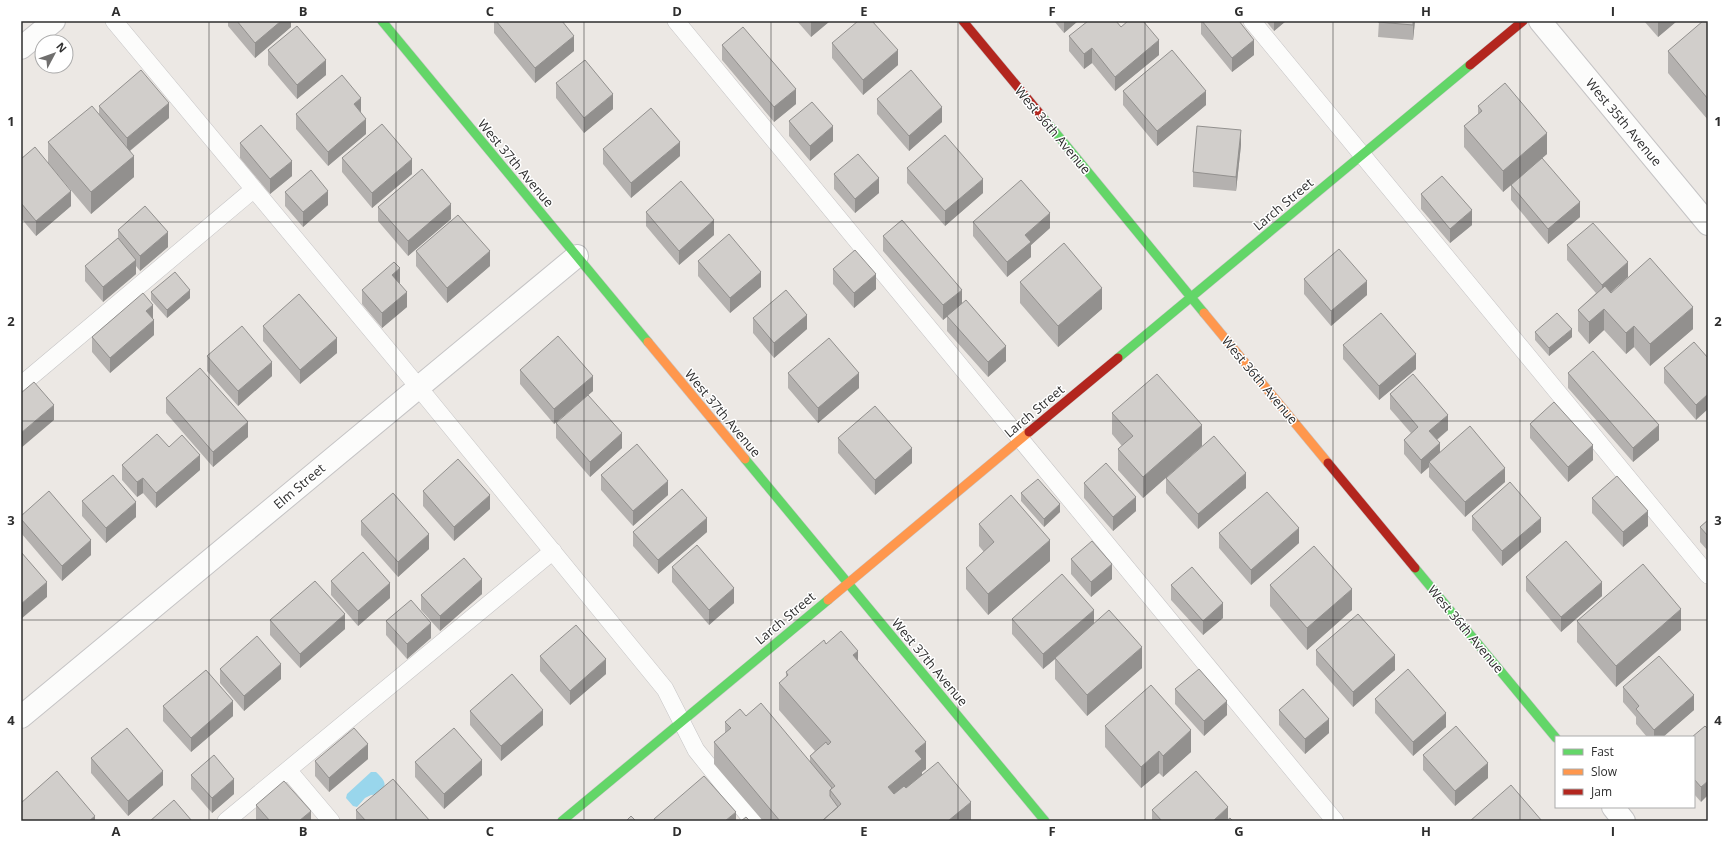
<svg xmlns="http://www.w3.org/2000/svg" width="1729" height="842" font-family="'Open Sans',sans-serif">
  <style>
    .water { fill: #99d6ec }
    .lines { fill: none; stroke-linecap: round; stroke-linejoin: round }
    .lane-casing { stroke: #c5c4c5; stroke-width: 18 }
    .street-casing { stroke: #c5c4c5; stroke-width: 24 }
    .fast-casing { stroke: #c5c4c5; stroke-width: 10 }
    .slow-casing { stroke: #c5c4c5; stroke-width: 10 }
    .jam-casing { stroke: #c5c4c5; stroke-width: 10 }
    .lane { stroke: #fcfcfb; stroke-width: 17 }
    .street { stroke: #fcfcfb; stroke-width: 22 }
    .fast { stroke: #63d668; stroke-width: 9 }
    .slow { stroke: #ff974d; stroke-width: 9 }
    .jam { stroke: #b3261e; stroke-width: 9 }
    .wall { fill: #b4b1af }
    .shaded-wall { fill: #92908e }
    .building { fill: #d1cecb; stroke: #92908e }
    .grid { fill: none; stroke: #2e2e2e; stroke-width: 1; stroke-opacity: 0.55 }
    .labels { text-anchor: middle; stroke-width: 3; stroke-linejoin: round; paint-order: stroke }
    .street-label { font-size: 13px; fill: #2e2e2e; stroke: #fff }
    .neatline { fill: none; stroke: #2e2e2e; stroke-width: 1.5 }
    .grid-label { font-size: 13px; text-anchor: middle; font-weight: bold; fill: #2e2e2e }
  </style>
  <rect width="100%" height="100%" fill="#ece8e4"/>
  <path class="water" d="M371 772H376C385 781 388 784 380 794L371 795 365 798 357 807 353 806 346 798 347 794Z"/>
  <g class="lines">
    <g class="lane-casing">
      <path id="lane" d="M114 21 397 361 665 689 696 750 753 821
        M676 21 1335 821
        M1252 21 1708 575
        M21 385 254 189
        M288 770 331 821
        M226 821 553 551"/>
    </g>
    <g class="street-casing">
      <path id="street" d="M1540 21 1708 224
        M21 48 54 21
        M21 717 577 256
        M1613 807 1624 821"/>
    </g>
    <g class="fast-casing">
      <path id="fast" d="M382 21 648 342
        M1041 115 1204 313
        M1118 358 1470 65
        M745 459 1045 821
        M1415 568 1556 738
        M562 821 828 600"/>
    </g>
    <g class="slow-casing">
      <path id="slow" d="M1204 313 1328 463
        M648 342 745 459
        M828 600 1029 432"/>
    </g>
    <g class="jam-casing">
      <path id="jam" d="M963 21 1041 115
        M1470 65 1523 21
        M1029 432 1118 358
        M1328 463 1415 568"/>
    </g>
    <use href="#lane" class="lane"/>
    <use href="#street" class="street"/>
    <use href="#fast" class="fast"/>
    <use href="#slow" class="slow"/>
    <use href="#jam" class="jam"/>
  </g>
  <path class="wall" d="M228 21H291V27L255 58 228 26Z
    M494 21H562L574 51 535 83 494 33Z
    M797 21H830L811 37Z
    M1054 21H1078L1064 33Z
    M1201 21H1239L1254 55 1232 72 1201 34Z
    M1266 21H1286L1274 31Z
    M1379 21H1415L1413 40 1378 37Z
    M1644 21H1677L1658 37Z
    M1708 21V120L1668 73V51Z
    M1121 27 1159 55 1115 91 1092 63 1084 69 1069 51V36Z
    M832 43 898 65 863 95 832 58Z
    M722 45 796 104 774 122 722 60Z
    M268 50 326 75 297 99 268 65Z
    M556 83 613 109 584 133 556 98Z
    M1123 91 1206 105 1157 146 1123 105Z
    M877 99 942 122 909 151 877 114Z
    M99 106 169 118 130 151 134 177 91 214 48 163V142L99 114Z
    M1478 106 1547 154 1542 158 1580 217 1548 244 1511 200V185L1503 192 1464 147V126L1478 114Z
    M361 112V113L366 134 328 166 296 129V114Z
    M789 121 833 141 810 161 789 136Z
    M240 143 292 176 270 194 240 158Z
    M1241 145 1236 191 1193 187V172Z
    M603 149 680 156 631 198 603 164Z
    M342 158 412 174 372 208 342 172Z
    M21 159 71 206 36 236 21 218Z
    M907 168 983 193 945 226 907 183Z
    M834 174 879 193 855 213 834 189Z
    M285 192 328 205 303 227 285 206Z
    M1421 194 1472 225 1450 243 1421 209Z
    M378 207 451 219 408 256 378 221Z
    M646 212 714 235 679 265 646 226Z
    M973 222 1050 228 1031 245V257L1007 277 973 236Z
    M118 230 168 247 140 271 136 266V274L103 302 85 281V266L118 238Z
    M883 236 962 303 1006 361 988 377 947 331V317L943 320 883 251Z
    M1567 245 1628 277 1611 292V293L1693 329 1650 366 1634 347 1626 354 1604 330 1589 344 1578 331V310L1596 293 1567 260Z
    M416 251 490 266 447 303 416 266Z
    M698 261 761 287 730 313 698 276Z
    M833 269 876 289 854 308 833 284Z
    M1304 279 1367 295 1331 326 1304 294Z
    M1020 282 1102 309 1058 347 1020 303Z
    M400 283V284L407 307 382 328 362 304V290Z
    M151 292 190 298 167 318 151 300Z
    M753 318 807 329 774 358 753 333Z
    M263 326 337 353 300 384 263 341Z
    M1535 332 1572 337 1549 356 1535 340Z
    M154 335 110 373 92 352V337Z
    M1343 345 1416 369 1379 400 1343 359Z
    M207 356 272 376 238 406 207 371Z
    M1708 358 1696 420 1664 383V368Z
    M520 370 593 391 554 424 520 384Z
    M788 373 859 388 818 423 788 388Z
    M1568 373 1659 440 1633 462 1568 388Z
    M1390 394 1448 430 1437 440 1440 453 1505 482 1465 517 1429 477V467L1421 474 1404 454V440L1411 433 1390 409Z
    M166 398 248 437 213 467 166 413Z
    M1112 413 1202 446 1143 498 1118 470V449L1122 446 1112 434Z
    M556 423 622 448 590 477 556 438Z
    M1530 424 1593 460 1568 482 1530 438Z
    M838 438 912 463 875 495 838 453Z
    M169 447 200 470 156 508 143 493 137 497 122 480V465Z
    M601 475 668 495 633 526 601 490Z
    M1166 478 1246 488 1198 529 1166 493Z
    M1084 483 1136 511 1113 531 1084 498Z
    M423 491 490 509 454 541 423 506Z
    M1021 493 1060 512 1044 527 1021 501Z
    M1592 498 1648 526 1623 547 1592 513Z
    M82 501 136 517 106 543 82 516Z
    M21 516 91 555 62 581 21 533Z
    M1472 516 1541 532 1502 566 1472 530Z
    M1708 520V551L1700 542V527Z
    M361 521 429 549 398 577 361 535Z
    M979 524 1050 561 988 615 966 589V568L984 552 979 546Z
    M633 532H707L658 574 633 546Z
    M1219 533 1299 543 1251 585 1219 548Z
    M1071 559 1112 579 1091 597 1071 574Z
    M672 567 734 603 709 625 672 582Z
    M1526 577 1602 596 1561 632 1526 591Z
    M331 581 390 598 358 626 331 595Z
    M1171 585 1223 618 1203 635 1171 600Z
    M1270 585 1352 610 1307 650 1270 606Z
    M482 594 440 631 421 610V595Z
    M1012 619 1094 623 1142 668 1087 716 1055 679V659L1043 669 1012 634Z
    M270 620 345 629 300 668 270 635Z
    M386 621 431 638 407 659 386 635Z
    M1577 621 1681 630 1616 687 1577 642Z
    M826 644 858 661 926 769 922 772V775L971 821H763L714 764V742L725 733V722L746 716 810 762V756L815 751 779 710V683L786 677V672Z
    M1316 650 1395 670 1353 707 1316 665Z
    M540 656 606 674 570 705 540 671Z
    M220 669 281 679 244 711 220 683Z
    M1623 687 1694 710 1663 737H1647L1636 724V717L1623 702Z
    M1175 689 1227 715 1204 736 1175 704Z
    M1375 699 1446 727 1413 756 1375 713Z
    M163 706 233 716 191 752 163 721Z
    M1279 710 1329 733 1305 754 1279 725Z
    M470 711 543 725 501 761 470 725Z
    M1105 726 1191 752 1163 777 1159 773 1141 788 1105 747Z
    M1705 726 1701 802 1694 794V737Z
    M1423 755 1488 778 1455 806 1423 770Z
    M91 758 163 785 128 816 91 773Z
    M368 759 329 792 315 776V761Z
    M415 762 482 775 444 809 415 777Z
    M191 775 234 794 212 813 191 789Z
    M256 805 311 821H257L256 820Z
    M356 810 430 821H356Z
    M1152 810 1228 819 1233 821H1152Z"/>
  <path class="shaded-wall" d="M281 21H291V27L255 58V43Z
    M812 21H830L811 37V22Z
    M1064 21H1078L1064 33Z
    M1274 21H1286L1274 31Z
    M1413 21H1415L1413 40Z
    M1659 21H1677L1658 37V22Z
    M574 36V51L535 83V68Z
    M1159 40V55L1115 91V77Z
    M1254 40V55L1232 72V58Z
    M1092 48V63L1084 69V54Z
    M898 50V65L863 95V80Z
    M326 60V75L297 99V85Z
    M796 89V104L774 122V107Z
    M1206 91V105L1157 146V131Z
    M613 94V109L584 133V118Z
    M361 98V112L354 119V104Z
    M169 103V118L127 153V138Z
    M942 107V122L909 151V136Z
    M366 119V134L328 166V152Z
    M833 126V141L810 161V146Z
    M1241 130V145L1236 191V177Z
    M1547 133V154L1503 192V171Z
    M680 142V156L631 198V183Z
    M134 156V177L91 214V192Z
    M412 159V174L372 208V193Z
    M292 161V176L270 194V179Z
    M879 178V193L855 213V199Z
    M983 179V193L945 226V211Z
    M71 191V206L36 236V221Z
    M328 191V205L303 227V212Z
    M1580 202V217L1548 244V229Z
    M451 204V219L408 256V241Z
    M1472 210V225L1450 243V229Z
    M1050 213V228L1031 245V257L1007 277V262L1025 235Z
    M714 220V235L679 265V251Z
    M168 232V247L140 271V256Z
    M490 251V266L447 303V288Z
    M136 260V274L103 302V287Z
    M1628 262V277L1602 300V285Z
    M400 268V283L392 290V275Z
    M761 272V287L730 313V298Z
    M876 274V289L854 308V293Z
    M1367 281V295L1331 326V311Z
    M1102 288V309L1058 347V326Z
    M190 290V298L167 318V310Z
    M962 290V304L943 320V305Z
    M407 292V307L382 328V313Z
    M153 305V320L146 311Z
    M1693 307V329L1650 366V344Z
    M1604 309V330L1589 344V322Z
    M807 315V329L774 358V343Z
    M154 320V335L110 373V358Z
    M1634 326V347L1626 354V333Z
    M1572 329V337L1549 356V348Z
    M337 338V353L300 384V370Z
    M1006 346V361L988 377V362Z
    M1416 354V369L1379 400V386Z
    M272 362V376L238 406V391Z
    M859 373V388L818 423V408Z
    M593 376V391L554 424V409Z
    M1708 394V409L1696 420V405Z
    M54 405V420L21 448V433Z
    M1448 415V430L1429 446V431Z
    M248 422V437L213 467V452Z
    M1202 425V446L1143 498V477Z
    M1659 425V440L1633 462V448Z
    M622 433V448L590 477V462Z
    M1440 443V458L1429 462V467L1421 474V460Z
    M1593 445V460L1568 482V467Z
    M912 448V463L875 495V480Z
    M200 455V470L156 508V493Z
    M1505 468V482L1465 517V502Z
    M1246 473V488L1198 529V514Z
    M143 478V493L137 497V482Z
    M668 481V495L633 526V511Z
    M490 495V509L454 541V527Z
    M1136 497V511L1113 531V517Z
    M136 502V517L106 543V528Z
    M1060 504V512L1044 527V519Z
    M1648 511V526L1623 547V532Z
    M707 518V532L658 574V560Z
    M1541 518V532L1502 566V551Z
    M1299 528V543L1251 585V570Z
    M429 534V549L398 577V562Z
    M91 540V555L62 581V566Z
    M1050 540V561L988 615V594Z
    M1112 564V579L1091 597V582Z
    M482 579V594L440 631V616Z
    M47 582V597L21 619V604Z
    M1602 582V596L1561 632V617Z
    M390 583V598L358 626V611Z
    M734 588V603L709 625V610Z
    M1352 589V610L1307 650V628Z
    M1223 603V618L1203 635V621Z
    M1681 609V630L1616 687V666Z
    M1094 610V625L1055 658V659L1043 669V654Z
    M345 614V629L300 668V654Z
    M431 623V638L407 659V644Z
    M1142 647V668L1087 716V695Z
    M858 651V679L853 655Z
    M1395 655V670L1353 707V692Z
    M606 659V674L570 705V691Z
    M281 664V679L244 711V696Z
    M1694 695V710L1663 737H1654V730Z
    M233 701V716L191 752V738Z
    M1227 701V715L1204 736V721Z
    M543 710V725L501 761V746Z
    M1446 713V727L1413 756V742Z
    M1329 719V733L1305 754V739Z
    M1191 730V752L1163 777V756Z
    M926 742V769L922 772V786L888 814V787L915 751Z
    M368 744V759L329 792V778Z
    M1159 751V773L1141 788V767Z
    M482 760V775L444 809V794Z
    M1488 763V778L1455 806V791Z
    M163 771V785L128 816V801Z
    M234 779V794L212 813V798Z
    M1708 781V795L1701 802V787Z
    M971 802V821H948Z
    M1228 807V821H1213Z
    M311 811V821H299Z
    M736 812V821H725Z
    M95 816V821H89Z"/>
  <path class="building" d="M237 21H281L255 43Z
    M496 21H562L574 36 535 68Z
    M858 21H872L898 50 863 80 832 43Z
    M1088 21H1116L1121 27 1128 21H1143L1159 40 1115 77 1092 48 1084 54 1069 36Z
    M1202 21H1239L1254 40 1232 58Z
    M1379 21H1413V25L1378 22Z
    M1703 21H1708V99L1668 51Z
    M297 26 326 60 297 85 268 50Z
    M743 27 796 89 774 107 722 45Z
    M1172 50 1206 91 1157 131 1123 91Z
    M585 60 613 94 584 118 556 83Z
    M141 70 169 103 127 138 99 106Z
    M911 70 942 107 909 136 877 99Z
    M342 75 361 98 354 104 366 119 328 152 296 114Z
    M1505 83 1547 133 1503 171 1464 126 1482 111 1478 106Z
    M812 102 833 126 810 146 789 121Z
    M92 106 134 156 91 192 48 142Z
    M651 108 680 142 631 183 603 149Z
    M382 124 412 159 372 193 342 158Z
    M261 125 292 161 270 179 240 143Z
    M1197 126 1241 130 1236 177 1193 172Z
    M945 135 983 179 945 211 907 168Z
    M35 147 71 191 36 221 21 203V159Z
    M858 154 879 178 855 199 834 174Z
    M1542 158 1580 202 1548 229 1511 185Z
    M422 169 451 204 408 241 378 207Z
    M311 170 328 191 303 212 285 192Z
    M1442 176 1472 210 1450 229 1421 194Z
    M1021 180 1050 213 1025 235 1031 242 1007 262 973 222Z
    M681 181 714 220 679 251 646 212Z
    M145 206 168 232 140 256 118 230Z
    M458 215 490 251 447 288 416 251Z
    M902 220 962 290 943 305 883 236Z
    M1593 223 1628 262 1602 285 1567 245Z
    M729 234 761 272 730 298 698 261Z
    M118 238 136 260 103 287 85 266Z
    M1064 243 1102 288 1058 326 1020 282Z
    M1339 249 1367 281 1331 311 1304 279Z
    M855 250 876 274 854 293 833 269Z
    M1650 258 1693 307 1650 344 1634 326 1626 333 1604 309 1589 322 1578 310 1605 286 1611 293Z
    M394 262 400 268 392 275 407 292 382 313 362 290Z
    M175 272 190 290 167 310 151 292Z
    M786 290 807 315 774 343 753 318Z
    M143 293 153 305 146 311 154 320 110 358 92 337Z
    M299 294 337 338 300 370 263 326Z
    M966 300 1006 346 988 362 947 316Z
    M1381 313 1416 354 1379 386 1343 345Z
    M1557 313 1572 329 1549 348 1535 332Z
    M242 326 272 362 238 391 207 356Z
    M558 336 593 376 554 409 520 370Z
    M829 338 859 373 818 408 788 373Z
    M1694 342 1708 358V394L1696 405 1664 368Z
    M1593 351 1659 425 1633 448 1568 373Z
    M200 368 248 422 213 452 166 398Z
    M1157 374 1202 425 1143 477 1118 449 1133 436 1112 413Z
    M1413 374 1448 415 1429 431 1440 443 1421 460 1404 440 1418 427 1390 394Z
    M34 382 54 405 21 433V393Z
    M588 395 622 433 590 462 556 423Z
    M1554 402 1593 445 1568 467 1530 424Z
    M875 406 912 448 875 480 838 438Z
    M1470 426 1505 468 1465 502 1429 462Z
    M157 434 169 447 182 435 200 455 156 493 143 478 137 482 122 465Z
    M1214 436 1246 473 1198 514 1166 478Z
    M637 444 668 481 633 511 601 475Z
    M458 459 490 495 454 527 423 491Z
    M1106 463 1136 497 1113 517 1084 483Z
    M113 475 136 502 106 528 82 501Z
    M1617 476 1648 511 1623 532 1592 498Z
    M1038 479 1060 504 1044 519 1021 493Z
    M1510 482 1541 518 1502 551 1472 516Z
    M682 489 707 518 658 560 633 532Z
    M49 491 91 540 62 566 21 519V516Z
    M1267 492 1299 528 1251 570 1219 533Z
    M393 493 429 534 398 562 361 521Z
    M1011 495 1050 540 988 594 966 568 994 542 979 524Z
    M1708 520V536L1700 527Z
    M1092 541 1112 564 1091 582 1071 559Z
    M1566 541 1602 582 1561 617 1526 577Z
    M697 545 734 588 709 610 672 567Z
    M1314 546 1352 589 1307 628 1270 585Z
    M21 552 47 582 21 604Z
    M363 552 390 583 358 611 331 581Z
    M464 558 482 579 440 616 421 595Z
    M1643 564 1681 609 1616 666 1577 621Z
    M1192 567 1223 603 1203 621 1171 585Z
    M1062 574 1094 610 1043 654 1012 619Z
    M315 581 345 614 300 654 270 620Z
    M411 600 431 623 407 644 386 621Z
    M1109 610 1142 647 1087 695 1055 658Z
    M1358 614 1395 655 1353 692 1316 650Z
    M576 625 606 659 570 691 540 656Z
    M841 631 858 651 853 655 926 742 915 751 922 759 888 787 894 794 904 786 906 788 938 762 971 802 948 821H822L841 804 830 790 835 786 810 756 826 742 828 745 831 742 779 683 788 675 786 672 824 640 826 644Z
    M257 636 281 664 244 696 220 669Z
    M1659 656 1694 695 1654 730 1636 709 1639 706 1623 687Z
    M1199 669 1227 701 1204 721 1175 689Z
    M1408 669 1446 713 1413 742 1375 699Z
    M206 670 233 701 191 738 163 706Z
    M512 674 543 710 501 746 470 711Z
    M1151 685 1191 730 1163 756 1159 751 1141 767 1105 726Z
    M1303 689 1329 719 1305 739 1279 710Z
    M761 703 832 788 830 790V796L838 807 822 821H780L714 742 731 728 725 722 740 709 746 716Z
    M1456 726 1488 763 1455 791 1423 755Z
    M1705 726 1708 729V781L1701 787 1694 779V737H1692Z
    M127 728 163 771 128 801 91 758Z
    M354 728 368 744 329 778 315 761Z
    M454 728 482 760 444 794 415 762Z
    M214 755 234 779 212 798 191 775Z
    M57 771 95 816 89 821H24L21 818V803Z
    M1196 771 1228 807 1213 821H1162L1152 810Z
    M704 776 736 812 725 821H655L654 819Z
    M393 779 430 821H366L356 810Z
    M284 781 311 811 299 821H270L256 805Z
    M1511 785 1542 821H1470Z
    M174 800 192 821H150Z
    M631 816 636 821H626Z
    M746 817 750 821H741Z
    M1230 818 1233 821H1226Z"/>
  <path class="grid" d="M209 21V821M396 21V821M584 21V821M771 21V821M958 21V821M1145 21V821M1333 21V821M1520 21V821M21 222H1708M21 421H1708M21 620H1708"/>
  <g class="labels">
    <g class="street-label">
      <text transform="translate(1624 122) rotate(50)" y="5">West 35th Avenue</text>
      <text transform="translate(1053 130) rotate(50)" y="5">West 36th Avenue</text>
      <text transform="translate(516 163) rotate(50)" y="5">West 37th Avenue</text>
      <text transform="translate(1283 204) rotate(-40)" y="5">Larch Street</text>
      <text transform="translate(1260 380) rotate(50)" y="5">West 36th Avenue</text>
      <text transform="translate(1034 411) rotate(-40)" y="5">Larch Street</text>
      <text transform="translate(723 413) rotate(50)" y="5">West 37th Avenue</text>
      <text transform="translate(299 486) rotate(-40)" y="5">Elm Street</text>
      <text transform="translate(785 618) rotate(-40)" y="5">Larch Street</text>
      <text transform="translate(1466 629) rotate(50)" y="5">West 36th Avenue</text>
      <text transform="translate(930 662) rotate(50)" y="5">West 37th Avenue</text>
    </g>
  </g>
  <rect width="1729" height="842" fill="none" stroke="#ffffff" stroke-width="44"/>
  <rect x="1555" y="736" width="140" height="72" fill="#ffffff" stroke="#ababab"/>
  <rect x="1563" y="749" width="20" height="6" fill="#63d668" stroke="#ababab"/>
  <text x="1591" y="756" font-size="12" fill="#2e2e2e">Fast</text>
  <rect x="1563" y="769" width="20" height="6" fill="#ff974d" stroke="#ababab"/>
  <text x="1591" y="776" font-size="12" fill="#2e2e2e">Slow</text>
  <rect x="1563" y="789" width="20" height="6" fill="#b3261e" stroke="#ababab"/>
  <text x="1591" y="796" font-size="12" fill="#2e2e2e">Jam</text>
  <g transform="translate(54 54) rotate(49)"><circle r="19" fill="#ffffff" stroke="#ababab"/>
  <path d="M0-3L7 15L0 10L-7 15Z" fill="#706f6e"/>
  <text y="-6" font-size="11" font-weight="bold" text-anchor="middle" fill="#2e2e2e">N</text>
  </g>
  <rect x="22" y="22" width="1685" height="798" class="neatline"/>
  <g class="grid-label">
    <text x="116" y="16">A</text>
    <text x="303" y="16">B</text>
    <text x="490" y="16">C</text>
    <text x="677" y="16">D</text>
    <text x="864" y="16">E</text>
    <text x="1052" y="16">F</text>
    <text x="1239" y="16">G</text>
    <text x="1426" y="16">H</text>
    <text x="1613" y="16">I</text>
    <text x="11" y="126">1</text>
    <text x="1718" y="126">1</text>
    <text x="11" y="326">2</text>
    <text x="1718" y="326">2</text>
    <text x="11" y="525">3</text>
    <text x="1718" y="525">3</text>
    <text x="11" y="725">4</text>
    <text x="1718" y="725">4</text>
    <text x="116" y="836">A</text>
    <text x="303" y="836">B</text>
    <text x="490" y="836">C</text>
    <text x="677" y="836">D</text>
    <text x="864" y="836">E</text>
    <text x="1052" y="836">F</text>
    <text x="1239" y="836">G</text>
    <text x="1426" y="836">H</text>
    <text x="1613" y="836">I</text>
  </g>
</svg>
